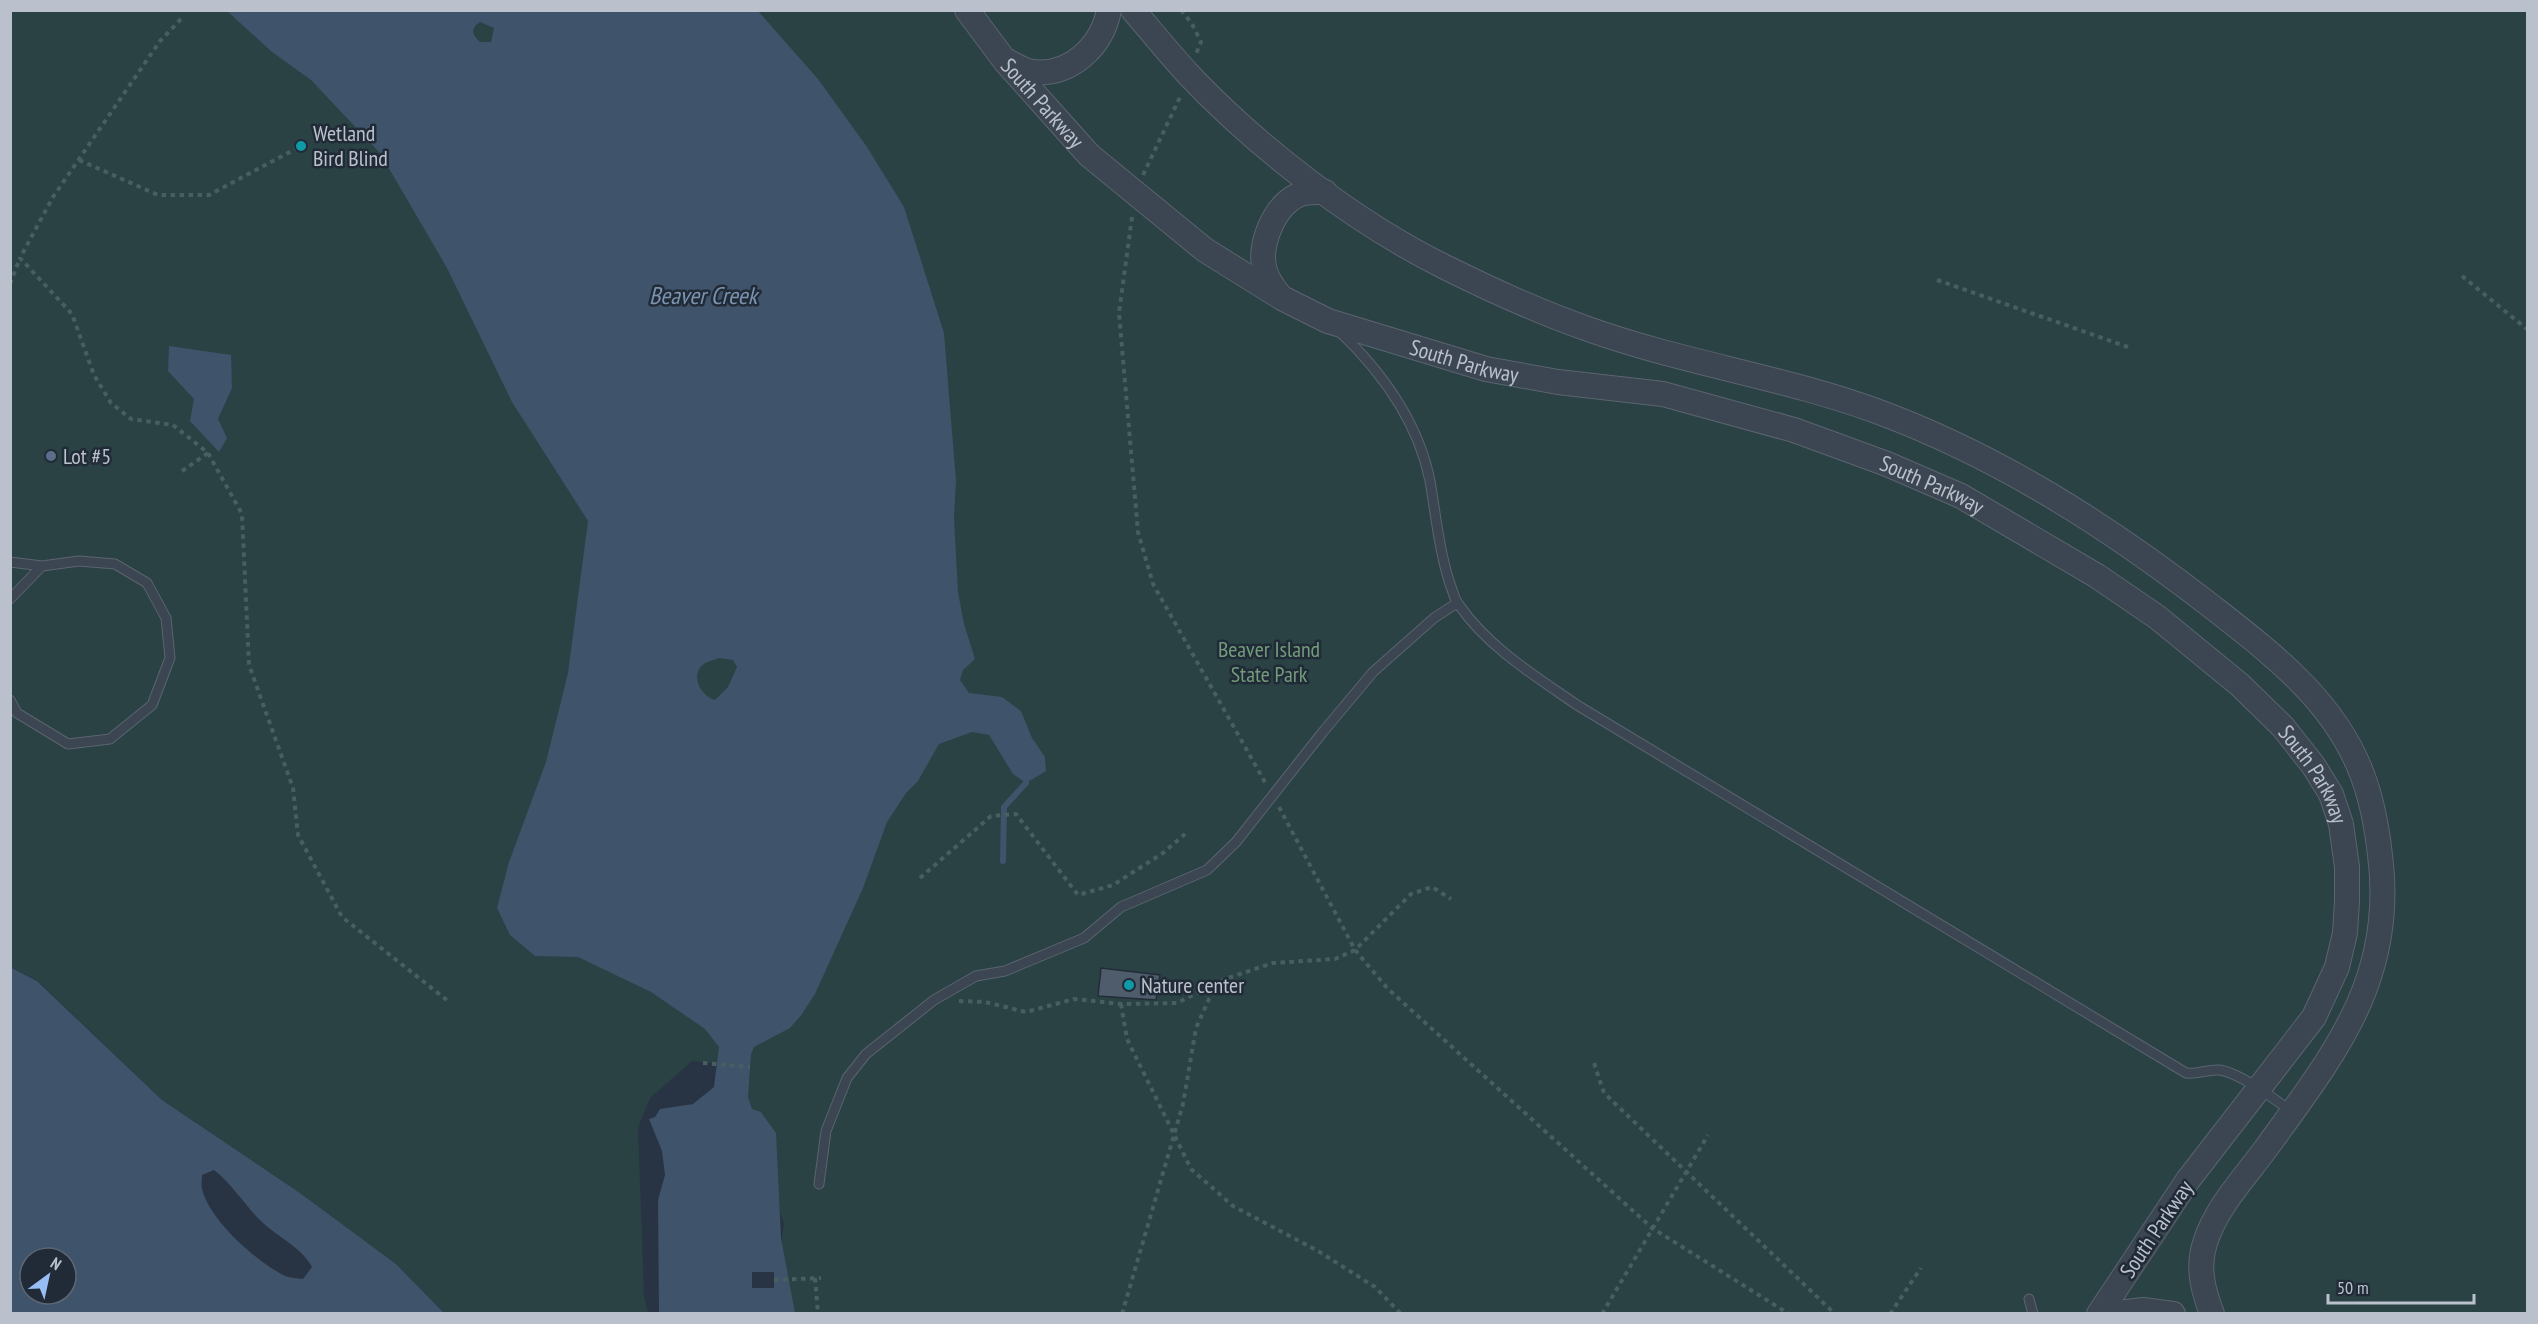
<svg xmlns="http://www.w3.org/2000/svg" width="2538" height="1324" font-family="'PT Sans Narrow',sans-serif">
  <style>
    .green { fill: #2a4244 }
    .water { fill: #3f536b; fill-rule: evenodd }
    .pier { fill: #283443 }
    .lines { fill: none; stroke-linecap: round; stroke-linejoin: round }
    .stream { stroke: #3f536b; stroke-width: 6 }
    .building { fill: #4e5c6b; stroke: #232d3a; stroke-width: 1.5 }
    .service-casing { stroke: #5b6470; stroke-width: 11 }
    .tertiary-casing { stroke: #5b6470; stroke-width: 26 }
    .path { stroke: #495e60; stroke-width: 4; stroke-dasharray: 4.5 4.5; stroke-linecap: butt }
    .service { stroke: #3c4652; stroke-width: 9 }
    .tertiary { stroke: #3c4652; stroke-width: 24 }
    .culture-dot { fill: #0f9aa8; stroke: #212b38; stroke-width: 2 }
    .service-dot { fill: #5c6f8a; stroke: #212b38; stroke-width: 2 }
    .labels { text-anchor: middle; stroke-width: 5; stroke-linejoin: round; paint-order: stroke }
    .street-label { font-size: 22px; fill: #bac1cc; stroke: #212b38 }
    .poi-label { font-size: 22px; fill: #bac1cc; stroke: #212b38; text-anchor: start }
    .park-label { font-size: 22px; fill: #729c7a; stroke: #212b38 }
    .water-label { font-size: 24px; font-style: italic; fill: #7b93ae; stroke: #212b38 }
  </style>
  <rect width="100%" height="100%" fill="#283443"/>
  <path class="green" d="M10 11H2527V1313H771L784 1224 732 1065 692 1061 650 1098 638 1128 644 1297 648 1313H444L396 1264 300 1193 162 1100 38 981 11 967Z"/>
  <path class="water" d="M227 11H758L818 79 867 147 904 207 944 333 956 481 954 518 958 592 964 624 975 659 963 670 960 680 969 693 1002 697 1021 711 1032 738 1045 757 1046 771 1026 783 1013 774 989 735 972 732 939 744 918 781 906 793 887 822 863 888 815 994 802 1014 790 1028 754 1047 751 1054 748 1097 752 1109 761 1112 776 1133 781 1238 795 1313H659L658 1200 665 1175 662 1151 649 1119 655 1117 660 1109 693 1104 714 1087 719 1047 705 1029 651 992 578 957 535 956 510 935 497 908 509 862 546 762 568 673 588 521 512 402 447 268 380 153 311 80 272 52ZM480 22 494 28 491 42H480C472 35 470 28 480 22ZM719 658 733 660 737 667 728 687 715 700C700 696 689 674 705 663 709 661 715 660 719 658Z
    M169 346 231 355 232 388 218 419 227 438 219 452 190 421 194 399 168 371Z
    M10 967 37 981 162 1100 300 1193 396 1264 444 1313H11ZM214 1170C232 1184 243 1203 259 1219 276 1237 300 1245 312 1267L303 1279C297 1278 290 1278 285 1276 256 1261 210 1221 202 1189 201 1185 202 1180 202 1175ZM30 1258H66V1294H30Z"/>
  <path class="pier" d="M752 1272H774V1288H752Z"/>
  <g class="lines">
    <path class="stream" d="M1003 861 1004 807 1026 783"/>
  </g>
  <path class="building" d="M1101 968 1160 975 1156 1000 1098 996Z"/>
  <g class="lines">
    <g class="service-casing">
      <path id="service" d="M1339 331C1382 372 1418 421 1430 481 1436 516 1439 550 1450 584 1453 591 1454 599 1459 605 1488 647 1535 676 1577 705L2186 1073C2198 1075 2207 1069 2219 1070 2239 1072 2274 1099 2291 1111
        M10 562 42 566
        M10 599 42 566 79 561 115 564 147 583 166 618 170 658 152 705 110 739 68 744 17 713 10 700
        M819 1184 826 1131 847 1078 866 1054 934 1000 976 976 1005 971 1084 938 1121 907 1207 870 1236 842 1322 733 1373 672 1434 618 1457 603
        M2029 1299 2033 1314"/>
    </g>
    <g class="tertiary-casing">
      <g id="tertiary">
        <path id="s1" d="M967 10 1005 61 1089 155 1205 250 1282 298 1328 321 1486 369 1558 382 1663 394 1794 430 1887 464 1961 496 2097 576 2157 617 2240 685 2283 727 2313 765 2331 794 2341 824 2347 867V901L2345 933 2337 967 2314 1017 2188 1180 2099 1314"/>
        <path d="M1133 10C1151 31 1169 53 1188 74 1257 147 1354 222 1445 267 1491 290 1539 312 1588 329 1683 363 1784 377 1879 412 2000 457 2109 527 2211 606 2271 653 2334 700 2362 774 2372 800 2377 828 2380 855 2396 978 2335 1053 2267 1147 2246 1176 2216 1207 2205 1243 2197 1267 2203 1290 2212 1314"/>
        <path d="M1007 61C1015 65 1024 71 1033 72 1071 76 1102 46 1109 10"/>
        <path d="M1279 295C1273 287 1268 281 1265 271 1258 246 1273 207 1298 195 1306 191 1316 192 1325 192"/>
        <path d="M2111 1314 2143 1310 2173 1314"/>
      </g>
    </g>
    <path class="path" d="M1181 10 1192 24 1201 42 1196 54
      M181 19 160 41 53 197 20 258 72 314 94 375 111 403 131 419 173 425 208 453 242 514 249 665 293 788 298 835 342 917 448 1001
      M79 160 158 195H209L301 146
      M1143 175 1181 95
      M1132 217 1119 313 1138 532 1153 584 1266 784
      M2462 276 2528 330
      M1937 280 2128 347
      M10 284 20 258
      M182 471 208 453
      M1279 807 1355 950 1388 989 1652 1228 1789 1314
      M920 878 991 816 1016 814 1078 895 1113 885 1163 853 1185 834
      M959 1001 985 1002 1026 1012 1074 999 1121 1004 1177 1003 1225 979 1273 963 1335 959 1355 950 1411 894 1432 887 1451 899
      M1121 1004 1127 1039 1191 1169 1233 1206 1318 1251 1375 1287 1401 1314
      M703 1063 750 1067
      M1594 1063 1604 1093 1835 1314
      M815 1278 818 1314
      M774 1280 821 1278
      M1122 1314 1183 1104 1196 1028 1209 999 1223 981
      M1602 1314 1708 1135
      M1890 1314 1921 1268"/>
    <use href="#service" class="service"/>
    <use href="#tertiary" class="tertiary"/>
  </g>
  <g class="culture-dot">
    <circle cx="301" cy="146" r="6"/>
    <circle cx="1129" cy="985" r="6"/>
  </g>
  <circle class="service-dot" cx="51" cy="456" r="6"/>
  <g class="labels">
    <g class="street-label">
      <text dy="8" stroke="none"><textPath href="#s1" startOffset="120">South Parkway</textPath></text>
      <text dy="8" stroke="none"><textPath href="#s1" startOffset="624">South Parkway</textPath></text>
      <text dy="8" stroke="none"><textPath href="#s1" startOffset="1110">South Parkway</textPath></text>
      <text dy="8" stroke="none"><textPath href="#s1" startOffset="1596">South Parkway</textPath></text>
      <text transform="translate(2156 1229) rotate(-56)" y="8">South Parkway</text>
    </g>
    <g class="poi-label">
      <text x="313" y="141">Wetland<tspan x="313" dy="25">Bird Blind</tspan></text>
      <text x="63" y="464">Lot #5</text>
      <text x="1141" y="993">Nature center</text>
    </g>
    <g class="park-label">
      <text x="1269" y="657">Beaver Island<tspan x="1269" dy="25">State Park</tspan></text>
    </g>
    <g class="water-label">
      <text x="703" y="304">Beaver Creek</text>
    </g>
  </g>
  <rect width="2538" height="1324" fill="none" stroke="#bac1cc" stroke-width="24"/>
  <g transform="translate(48 1276) rotate(33)"><circle r="28" fill="#212b38" stroke="#5e6773" stroke-width="1.5"/>
  <path d="M0-4.5L10 22L0 15L-10 22Z" fill="#96bef5"/>
  <text y="-9" font-size="16" font-weight="bold" text-anchor="middle" fill="#bac1cc">N</text>
  </g>
  <path d="M2328 1294v9h146v-9" fill="none" stroke="#bac1cc" stroke-width="3"/>
  <text x="2337" y="1294" font-size="18" fill="#bac1cc" stroke="#212b38" stroke-width="4.5" paint-order="stroke">50 m</text>
</svg>
